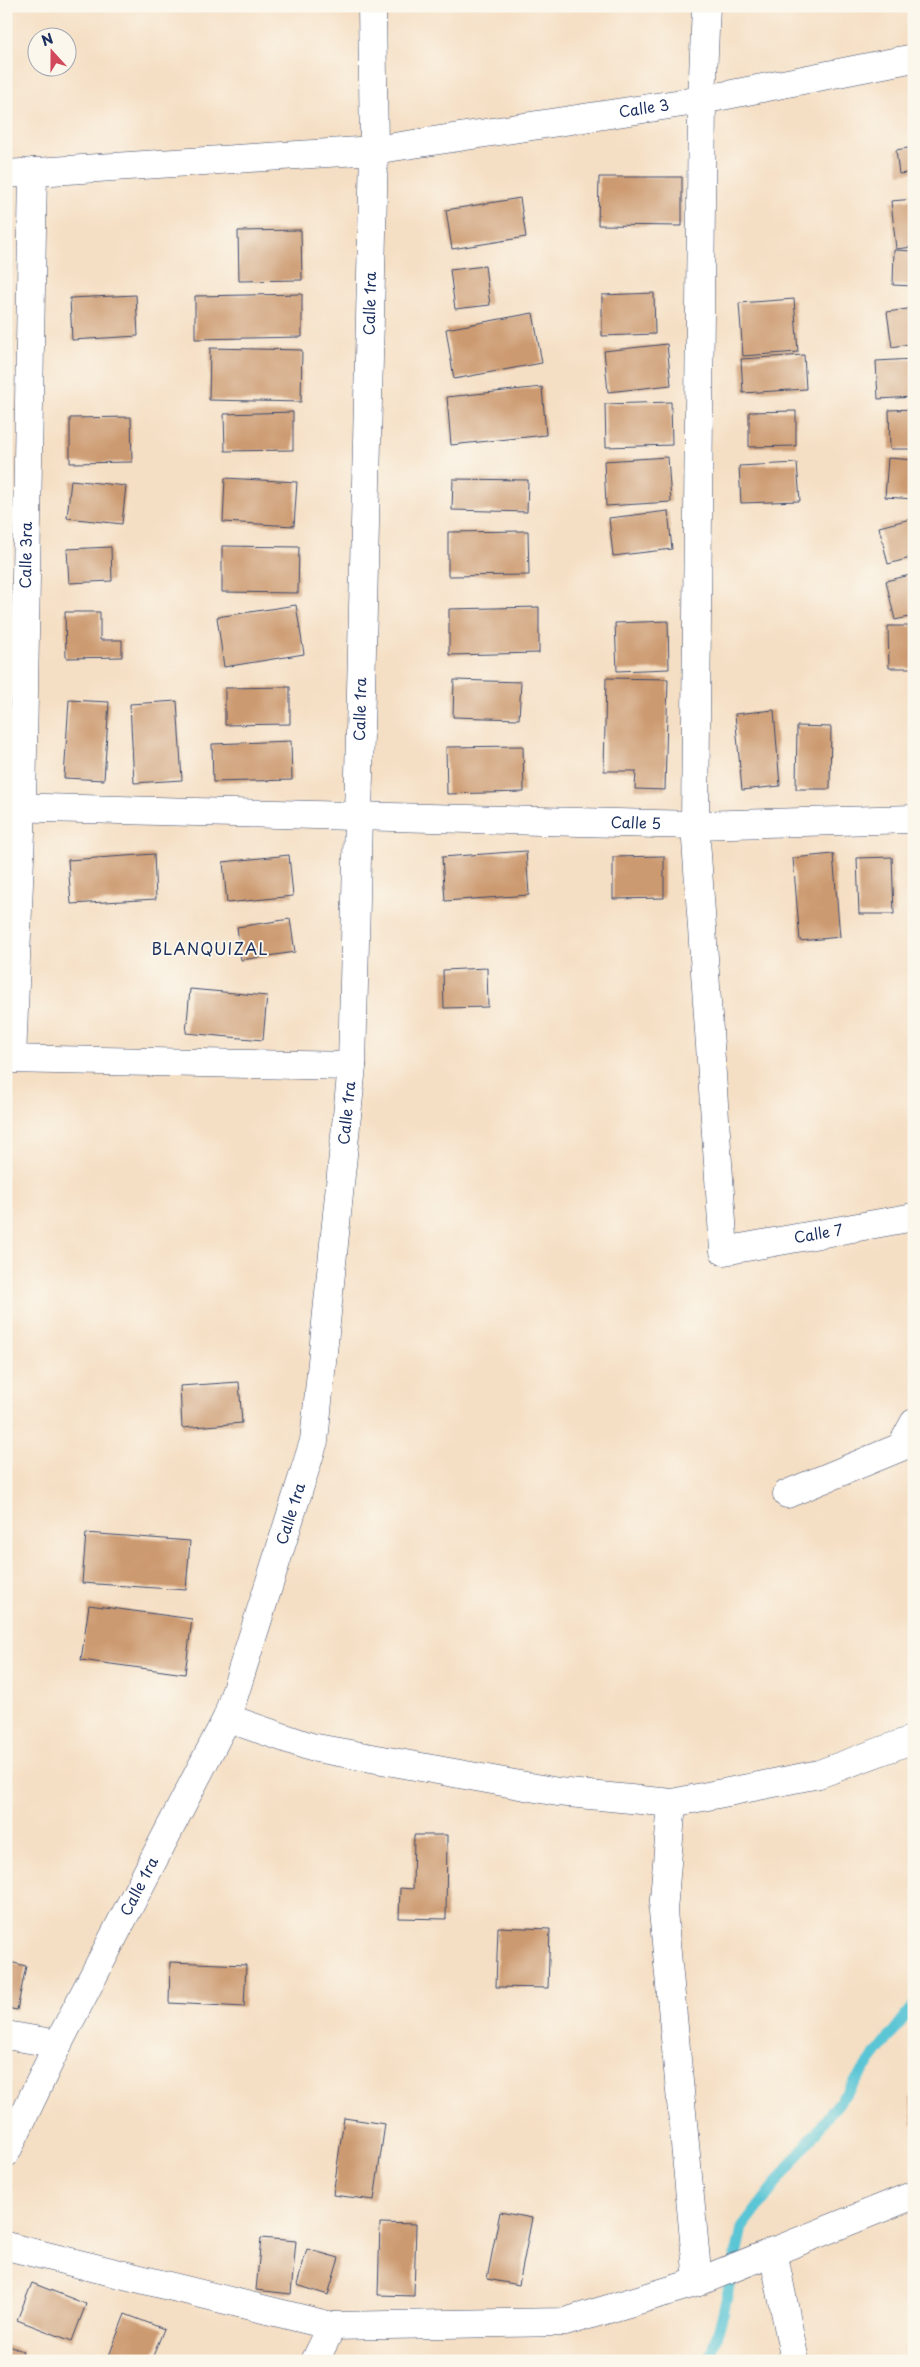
<svg xmlns="http://www.w3.org/2000/svg" width="920" height="2367" font-family="'Playpen Sans',sans-serif">
  <style>
    .lines { fill: none; stroke-linecap: round; stroke-linejoin: round }
    .stream { stroke: #5ac5d5; stroke-width: 11 }
    .building { fill: #cc9a70 }
    .street-casing { stroke: #3c496d; stroke-width: 29 }
    .secondary-casing { stroke: #3c496d; stroke-width: 29 }
    .street { stroke: #fff; stroke-width: 28 }
    .secondary { stroke: #fff; stroke-width: 28 }
    .labels { text-anchor: middle; stroke-width: 4; stroke-linejoin: round; paint-order: stroke }
    .street-label { font-size: 15px; fill: #1b2f5e; stroke: #fbf7ec }
    .neighbourhood-label { font-size: 16px; letter-spacing: 1px; fill: #1b2f5e; stroke: #fbf7ec }
  </style>
  <rect width="100%" height="100%" fill="#fbf7ec"/>
  <filter id="ink" filterUnits="userSpaceOnUse"><feTurbulence type="fractalNoise" baseFrequency=".02" numOctaves="2"/><feDisplacementMap in="SourceGraphic" scale="10" xChannelSelector="R" yChannelSelector="G"/><feConvolveMatrix kernelMatrix="1 2 1 2 8 2 1 2 1" color-interpolation-filters="sRGB"/></filter>
  <filter id="wash" filterUnits="userSpaceOnUse"><feTurbulence type="fractalNoise" baseFrequency=".0096" numOctaves="4" result="noise"/><feDisplacementMap in="SourceGraphic" scale="20" xChannelSelector="R" yChannelSelector="G"/><feGaussianBlur stdDeviation="1.12" result="paint"/><feColorMatrix in="noise" values="0 0 0 0 0 0 0 0 0 0 0 0 0 0 0 0 0 1.4 0 .05"/><feComposite in="paint" operator="in"/></filter>
  <g filter="url(#wash)">
    <rect width="100%" height="100%" fill="#f5dfc4"/>
    <g class="lines">
      <path class="stream" d="M709 2361 723 2314 742 2228 914 2005"/>
    </g>
    <g id="blocks">
      <path class="building" d="M914 147V172L899 174 896 150Z
        M599 177H682V226L598 225Z
        M520 198 526 237 452 249 446 210Z
        M914 199V247L896 249 891 201Z
        M301 230 302 280 239 281 238 231Z
        M894 250 914 251V286L893 285Z
        M485 266 490 305 455 309 450 270Z
        M654 293 655 334 602 336V295Z
        M302 294V337L195 339V296Z
        M136 295 138 336 72 340 70 298Z
        M794 299 798 352 743 356 739 303Z
        M914 308V343L892 347 887 312Z
        M533 313 542 363 454 379 446 329Z
        M667 344 671 385 608 392 604 351Z
        M210 348 302 350 301 402 209 400Z
        M804 355 806 389 743 393 741 359Z
        M914 359V397L878 399 876 361Z
        M542 387 546 435 451 445 447 397Z
        M671 402 672 445 606 447 605 404Z
        M914 409V449H890L889 410Z
        M796 411V446L749 447V412Z
        M293 412V450L225 451 224 414Z
        M131 417 132 462 70 463V418Z
        M668 457 671 502 606 506 604 461Z
        M888 458 914 460V499L885 497Z
        M797 463 800 501 741 503 739 466Z
        M225 478 297 482 294 526 223 522Z
        M453 479 528 480 527 512 452 510Z
        M71 480 126 486 122 524 67 518Z
        M668 511 672 549 613 556 609 518Z
        M914 518V557L888 564 879 527Z
        M528 531 529 575 448 576V532Z
        M222 546 299 547 298 593 222 592Z
        M111 547 112 581 69 583 67 549Z
        M914 574V616L895 620 886 581Z
        M296 605 304 654 224 667 217 617Z
        M539 607V653L449 655V609Z
        M65 612H100V640H122V657L66 658Z
        M668 621 669 669 617 671 615 623Z
        M888 626H914V668H889Z
        M606 678 668 679 665 790 635 789 636 771H604Z
        M454 680 521 682 519 719 453 717Z
        M290 687V724L225 725V688Z
        M69 700 109 702 104 780 64 778Z
        M177 701 182 780 134 783 130 704Z
        M774 710 780 786 742 790 735 714Z
        M797 726 831 727 830 789H796Z
        M291 741 292 780 213 782 212 744Z
        M523 746 524 792 447 794 446 747Z
        M526 851 529 895 445 901 442 857Z
        M154 854 156 899 71 904 68 860Z
        M833 854 840 937 800 941 793 858Z
        M289 855 293 896 227 903 223 862Z
        M664 856V898L613 899V857Z
        M892 857 894 914H859L857 858Z
        M290 919 295 952 241 960 237 927Z
        M487 968 488 1007 444 1008 443 970Z
        M190 989 267 996 263 1040 186 1033Z
        M239 1382 242 1423 182 1428 180 1386Z
        M86 1533 190 1541 186 1590 82 1583Z
        M89 1605 192 1619 185 1674 81 1660Z
        M414 1835H447L446 1919 399 1918 400 1888 413 1889Z
        M498 1927 550 1929 548 1988 496 1987Z
        M6 1961 26 1966 17 2010 6 2008Z
        M170 1962 246 1965 244 2007 169 2003Z
        M910 2098H914V2125H912Z
        M344 2118 385 2124 374 2200 333 2195Z
        M500 2212 532 2218 519 2285 487 2279Z
        M380 2223 416 2224 414 2296 378 2295Z
        M261 2238 296 2241 291 2294 256 2290Z
        M307 2249 339 2258 328 2295 297 2285Z
        M32 2283 86 2304 72 2341 17 2320Z
        M125 2314 164 2329 151 2361H107Z
        M6 2345 23 2351 19 2361H6Z"/>
    </g>
  </g>
  <g filter="url(#ink)">
    <use href="#blocks" fill-opacity="0" stroke="#3c496d" stroke-width="1"/>
    <g class="lines">
      <g class="street-casing">
        <g id="street">
          <path id="s1" d="M706 6 702 100 695 825 724 1251 914 1217"/>
          <path id="s2" d="M6 174 374 150 702 100 914 58"/>
          <path id="s3" d="M6 807 695 825 914 819"/>
          <path d="M6 1059 352 1066"/>
          <path id="s4" d="M12 1059 22 807 33 172"/>
          <path d="M787 1494 901 1447 914 1423"/>
          <path d="M227 1718 311 1747 558 1792 672 1803 819 1774 914 1739"/>
          <path d="M672 1803 663 1911 698 2282"/>
          <path d="M6 2035 58 2044"/>
          <path d="M6 2246 332 2326 565 2322 698 2282 914 2195"/>
          <path d="M773 2251 795 2361"/>
          <path d="M315 2361 332 2326"/>
        </g>
      </g>
      <g class="secondary-casing">
        <g id="secondary">
          <path id="s5" d="M6 2153 58 2044 227 1718 314 1441 352 1066 374 150 372 6"/>
        </g>
      </g>
      <use href="#street" class="street"/>
      <use href="#secondary" class="secondary"/>
    </g>
  </g>
  <g class="labels">
    <g class="street-label">
      <text dy="5" stroke="none"><textPath href="#s2" startOffset="642">Calle 3</textPath></text>
      <text dy="5" stroke="none"><textPath href="#s5" startOffset="1918">Calle 1ra</textPath></text>
      <text dy="5" stroke="none"><textPath href="#s4" startOffset="504">Calle 3ra</textPath></text>
      <text dy="5" stroke="none"><textPath href="#s5" startOffset="1512">Calle 1ra</textPath></text>
      <text dy="5" stroke="none"><textPath href="#s3" startOffset="630">Calle 5</textPath></text>
      <text dy="5" stroke="none"><textPath href="#s5" startOffset="1108">Calle 1ra</textPath></text>
      <text dy="5" stroke="none"><textPath href="#s1" startOffset="1342">Calle 7</textPath></text>
      <text dy="5" stroke="none"><textPath href="#s5" startOffset="702">Calle 1ra</textPath></text>
      <text dy="5" stroke="none"><textPath href="#s5" startOffset="298">Calle 1ra</textPath></text>
    </g>
    <g class="neighbourhood-label">
      <text x="210" y="955">BLANQUIZAL</text>
    </g>
  </g>
  <rect width="920" height="2367" fill="none" stroke="#fbf7ec" stroke-width="25"/>
  <g transform="translate(52 52) rotate(339)"><circle r="24" fill="#fbf7ec" stroke="#a1a7b3"/>
  <path d="M0-4L9 19L0 12L-9 19Z" fill="#d1495b"/>
  <text y="-8" font-size="14" font-weight="bold" text-anchor="middle" fill="#1b2f5e">N</text>
  </g>
</svg>
